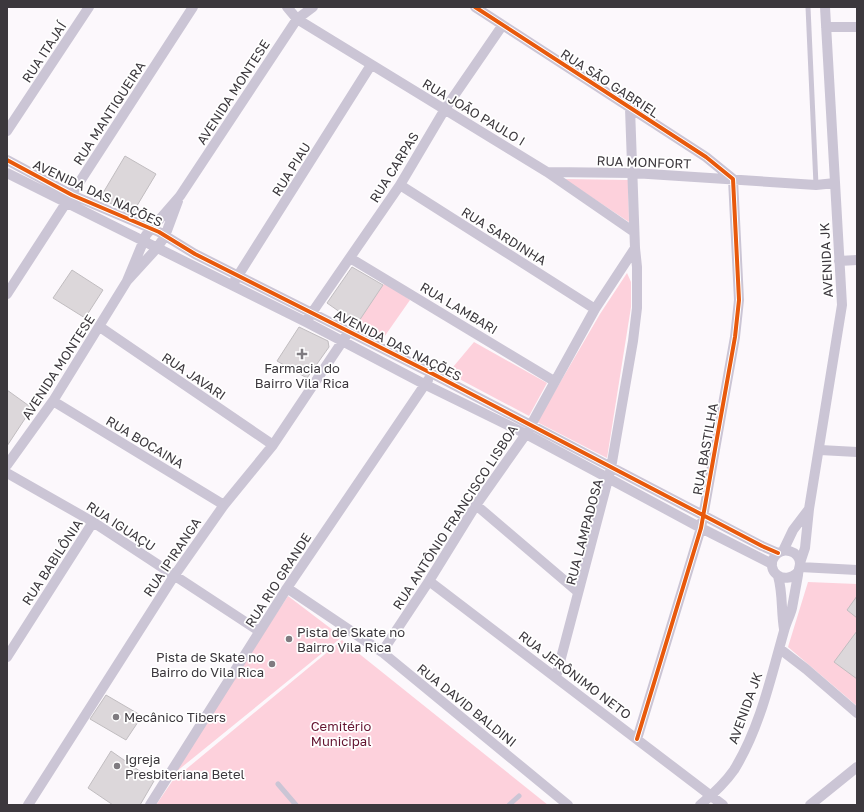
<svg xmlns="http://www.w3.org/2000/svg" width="864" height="812" font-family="'Golos Text',sans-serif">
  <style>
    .green { fill: #fdd1dc }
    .building { fill: #dcd7da; stroke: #c1bdc0 }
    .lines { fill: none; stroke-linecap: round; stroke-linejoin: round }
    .service { stroke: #cbc5d5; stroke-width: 5 }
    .minor { stroke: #cbc5d5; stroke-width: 10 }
    .cycleway-casing { stroke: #fff; stroke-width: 6 }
    .cycleway { stroke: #e8590c; stroke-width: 4 }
    .poi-dot { fill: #7f7b80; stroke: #fff; stroke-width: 1.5 }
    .labels { text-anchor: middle; stroke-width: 3.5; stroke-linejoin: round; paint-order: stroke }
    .street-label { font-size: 13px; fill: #3c383d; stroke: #fff }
    .poi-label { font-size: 13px; fill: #3c383d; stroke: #fff; text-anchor: start }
    .park-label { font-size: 13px; fill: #63132f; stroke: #fff }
  </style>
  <rect width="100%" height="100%" fill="#fcf8fc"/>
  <path class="green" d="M564 179 628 180 629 222Z
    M627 273 631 282V307L607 458 537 422 600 314Z
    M385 282 410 300 382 340 357 324Z
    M474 342 547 383 529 416 448 373Z
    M808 582 857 584V706L788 647Z
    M288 596 342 637 166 780Z
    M342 640 548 805H156L173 780Z"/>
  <path class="building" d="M125 156 156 174 132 214 100 198Z
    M352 267 383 285 357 324 327 303Z
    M72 270 103 290 85 318 53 298Z
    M299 327 328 341 329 347 307 378 277 361Z
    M7 390 32 408 7 446Z
    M857 596V618L847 610Z
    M857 631V679L834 662Z
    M106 695 142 716 126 740 90 719Z
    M111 751 154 781 140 805H113L88 788Z"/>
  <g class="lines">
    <path class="service" d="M808 7 816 185
      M278 784 296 805
      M509 805 519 796"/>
    <path class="minor" d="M287 7 297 19 547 172 634 232
      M475 7 706 157 733 179 739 300 735 337 701 528 637 739
      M826 27H857
      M7 131 89 7
      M7 160 72 195 159 232 195 254 433 374 762 546 778 553
      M547 172 633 173 816 185 835 183
      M7 173 306 322 424 384 526 434 701 528 772 564
      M400 185 595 309
      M350 258 554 381
      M839 261 857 260
      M127 281 146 235 180 196 297 19 313 7
      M234 282 371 65
      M7 294 193 7
      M309 317 400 185 445 109 502 26
      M100 327 273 445
      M53 401 224 505
      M820 450 857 452
      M7 465 53 401 127 281 157 248 165 236 178 201
      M7 473 93 522 259 631
      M476 505 578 592
      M783 551 793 530 809 509
      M800 563 805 548 809 509 842 305 825 7
      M800 567 857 570
      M778 576C783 593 781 611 784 629
      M429 581 723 805
      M287 588 382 652 568 805
      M780 649 806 669 857 713
      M382 652 429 581 476 505 526 434 595 309 635 248 630 108
      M7 657 93 522
      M556 677 611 468 633 341 637 308V267L635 248
      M28 805 174 576 224 505 273 445 346 336
      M150 805 287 588 428 380
      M700 805C712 795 725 783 734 770 760 728 771 677 784 631 786 623 790 616 792 608 794 597 796 586 798 575 798 571 800 567 800 563 799 551 783 546 775 556 764 570 784 587 798 572
      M810 805 857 767"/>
    <g class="cycleway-casing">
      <path id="cycleway" d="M475 7 706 157 733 179 739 300 735 337 701 528 637 739
        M7 160 72 195 159 232 195 254 433 374 762 546 778 553"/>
    </g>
    <use href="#cycleway" class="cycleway"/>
  </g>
  <g class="poi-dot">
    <path d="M300 348h4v4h4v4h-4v4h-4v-4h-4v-4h4z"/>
    <circle cx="289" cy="639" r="4"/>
    <circle cx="272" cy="664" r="4"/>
    <circle cx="116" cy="717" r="4"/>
    <circle cx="117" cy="766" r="4"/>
  </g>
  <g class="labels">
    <g class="street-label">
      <text transform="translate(44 52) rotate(-57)" y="5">RUA ITAJAÍ</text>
      <text transform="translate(610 83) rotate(33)" y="5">RUA SÃO GABRIEL</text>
      <text transform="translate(233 92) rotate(-57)" y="5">AVENIDA MONTESE</text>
      <text transform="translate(474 112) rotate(31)" y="5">RUA JOÃO PAULO I</text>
      <text transform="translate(109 113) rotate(-57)" y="5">RUA MANTIQUEIRA</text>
      <text transform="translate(644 162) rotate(2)" y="5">RUA MONFORT</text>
      <text transform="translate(394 167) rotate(-58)" y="5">RUA CARPAS</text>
      <text transform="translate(291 169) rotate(-58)" y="5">RUA PIAU</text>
      <text transform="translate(98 193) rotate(25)" y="5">AVENIDA DAS NAÇÕES</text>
      <text transform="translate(504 236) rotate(32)" y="5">RUA SARDINHA</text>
      <text transform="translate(826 260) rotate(-93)" y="5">AVENIDA JK</text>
      <text transform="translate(459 308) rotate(31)" y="5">RUA LAMBARI</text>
      <text transform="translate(398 345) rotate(27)" y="5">AVENIDA DAS NAÇÕES</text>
      <text transform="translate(58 367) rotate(-57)" y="5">AVENIDA MONTESE</text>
      <text transform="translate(194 376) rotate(34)" y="5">RUA JAVARI</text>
      <text transform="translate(145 442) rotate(31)" y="5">RUA BOCAINA</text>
      <text transform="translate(705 449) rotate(-80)" y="5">RUA BASTILHA</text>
      <text transform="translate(455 517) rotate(-57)" y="5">RUA ANTÔNIO FRANCISCO LISBOA</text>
      <text transform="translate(121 526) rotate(33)" y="5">RUA IGUAÇU</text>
      <text transform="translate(584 532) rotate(-75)" y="5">RUA LAMPADOSA</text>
      <text transform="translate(172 557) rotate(-56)" y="5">RUA IPIRANGA</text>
      <text transform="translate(52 562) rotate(-57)" y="5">RUA BABILÔNIA</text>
      <text transform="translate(278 580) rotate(-57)" y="5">RUA RIO GRANDE</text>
      <text transform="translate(575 675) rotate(37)" y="5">RUA JERÔNIMO NETO</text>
      <text transform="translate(467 705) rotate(39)" y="5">RUA DAVID BALDINI</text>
      <text transform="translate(745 708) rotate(-70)" y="5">AVENIDA JK</text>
    </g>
    <g class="poi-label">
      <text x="302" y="373" text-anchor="middle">Farmacia do<tspan x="302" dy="15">Bairro Vila Rica</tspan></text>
      <text x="297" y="637">Pista de Skate no<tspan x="297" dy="15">Bairro Vila Rica</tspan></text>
      <text x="264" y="662" text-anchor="end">Pista de Skate no<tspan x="264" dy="15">Bairro do Vila Rica</tspan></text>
      <text x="124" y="722">Mecânico Tibers</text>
      <text x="125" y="764">Igreja<tspan x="125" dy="15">Presbiteriana Betel</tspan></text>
    </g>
    <g class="park-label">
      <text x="341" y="731">Cemitério<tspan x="341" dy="15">Municipal</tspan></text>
    </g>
  </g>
  <rect width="864" height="812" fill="none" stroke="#3c383d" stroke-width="16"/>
</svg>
